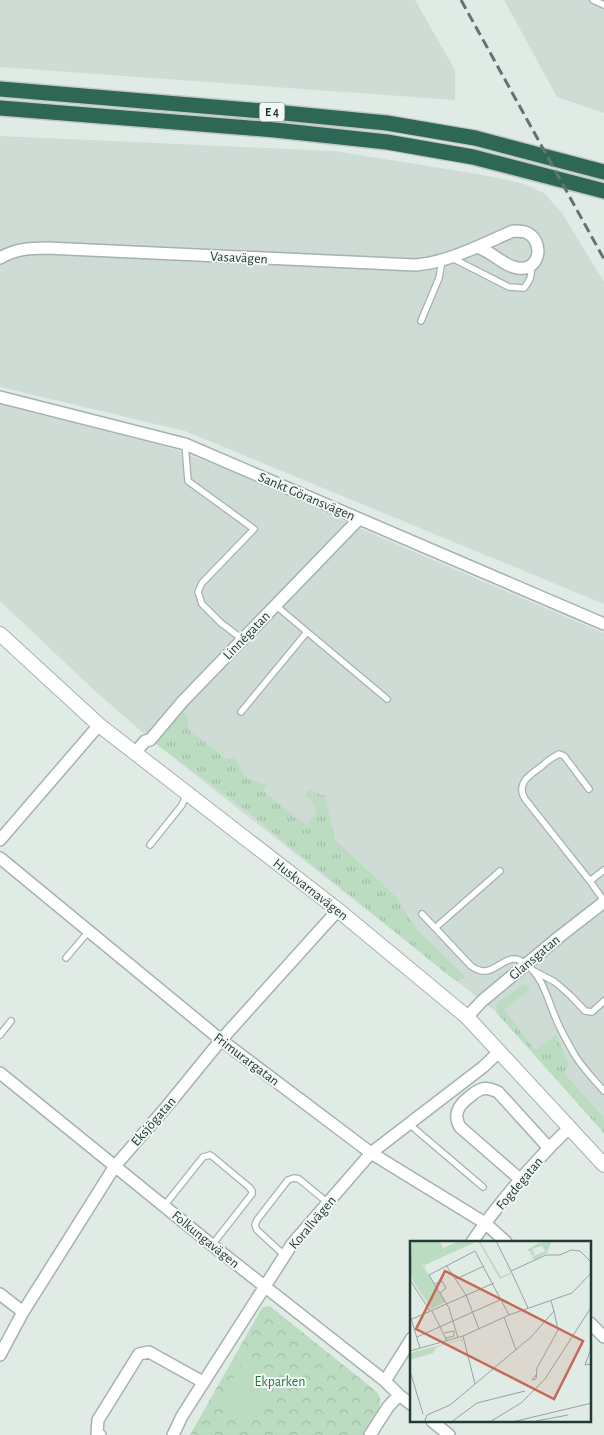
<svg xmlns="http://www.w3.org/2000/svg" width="604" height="1435" font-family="'Alegreya Sans',sans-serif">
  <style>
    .built { fill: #cfdbd5 }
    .grass { fill: url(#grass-tufts) }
    .park { fill: url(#park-crowns) }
    .pitch { fill: #bbdcc1 }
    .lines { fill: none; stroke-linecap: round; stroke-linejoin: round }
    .service-casing { stroke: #a4b3ad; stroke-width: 8 }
    .minor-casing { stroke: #a4b3ad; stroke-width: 14 }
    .tertiary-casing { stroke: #a4b3ad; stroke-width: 16 }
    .motorway-casing { stroke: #c1c8c6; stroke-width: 18 }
    .service { stroke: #fff; stroke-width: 5.5 }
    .minor { stroke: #fff; stroke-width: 11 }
    .tertiary { stroke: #fff; stroke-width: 14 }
    .motorway { stroke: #2f6757; stroke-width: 15 }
    .rail { stroke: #5c776e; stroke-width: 3; stroke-dasharray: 10 5; stroke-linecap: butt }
    .labels { text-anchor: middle; stroke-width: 4; stroke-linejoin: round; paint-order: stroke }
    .shield { fill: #f2f8f4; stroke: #60746d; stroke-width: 1 }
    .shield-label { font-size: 12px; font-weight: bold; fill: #223c33 }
    .street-label { font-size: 14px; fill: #223c33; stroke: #f2f8f4 }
    .park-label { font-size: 14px; fill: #2d7143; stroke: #f2f8f4 }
    .inset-road { fill: none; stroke: #95a59e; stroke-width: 1 }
    .view { fill: #c56a55; fill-opacity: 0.15; stroke: #c56a55; stroke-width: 2.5 }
    .inset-edge { fill: none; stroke: #223c33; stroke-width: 2.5 }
  </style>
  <defs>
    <pattern id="grass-tufts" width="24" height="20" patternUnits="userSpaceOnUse" patternTransform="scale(1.25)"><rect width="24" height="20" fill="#bbdcc1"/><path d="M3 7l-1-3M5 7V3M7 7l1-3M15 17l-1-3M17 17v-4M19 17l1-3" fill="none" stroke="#a0bea6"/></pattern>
    <pattern id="park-crowns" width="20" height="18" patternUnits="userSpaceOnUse" patternTransform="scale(1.25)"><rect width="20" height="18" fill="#bbdcc1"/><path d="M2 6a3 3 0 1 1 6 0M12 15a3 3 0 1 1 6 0" fill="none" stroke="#a0bea6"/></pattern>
  </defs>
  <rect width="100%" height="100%" fill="#e1ebe6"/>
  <path class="built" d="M0 0H415L455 70V100L0 67Z
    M504 0H604V113L557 97Z
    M0 136 334 151 478 174 522 183 544 193 562 213 604 282V604L185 431 0 387Z
    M0 404 171 448 234 472 396 544 604 633V1133L496 1012 155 743 96 692 0 601Z"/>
  <path class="grass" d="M183 713 187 716 189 730 225 758 232 759 235 757C244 779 246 778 267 785L263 791 306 825 317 813 312 802 305 795 309 790 321 795H325L335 840 395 896 417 930 466 977 458 981 453 979 243 808 155 743 178 717Z
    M524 984 529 987 530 990 504 1009 535 1050 556 1035 569 1064 564 1073 604 1118V1133L496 1012 497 1003Z"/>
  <path class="park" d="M267 1306 271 1307 377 1392C387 1407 371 1422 363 1435H190L262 1308Z"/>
  <path class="pitch" d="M245 1360 275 1380 245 1425 216 1405Z"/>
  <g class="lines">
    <g class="service-casing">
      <path id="service" d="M593 0 604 5
        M452 258 509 287 524 288C530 281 532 276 531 266
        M421 321 439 278 442 261
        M185 444 188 481 254 529 202 583 198 592 202 604 221 623 242 639
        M275 605 387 699
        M241 712 307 632
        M589 789 564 756 559 754C553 757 547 761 542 766 531 774 515 783 525 799L590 881 604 901
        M150 845 182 805 187 793
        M590 881 604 870
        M422 914 471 966C496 984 503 946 526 964 542 976 547 997 554 1014 559 1027 566 1040 573 1052 581 1067 593 1078 604 1091
        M435 928 500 871
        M66 958 89 931
        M534 971 555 982 571 996 585 1011 592 1012 604 1001
        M0 1035 11 1021
        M409 1124 483 1187
        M164 1206 203 1157 210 1155 213 1157 249 1187 252 1191V1194L212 1245
        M284 1255 257 1230 255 1225 257 1220 288 1180 294 1178 299 1179 327 1202"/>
    </g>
    <g class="minor-casing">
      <path id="minor" d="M0 258C15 249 30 248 47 248L415 265C447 263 483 244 513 231 517 231 521 231 525 232 545 239 541 272 518 268 503 266 493 252 477 247
        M0 397 185 444 604 624
        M135 753 145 741 150 740 183 701 359 519
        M0 840 99 725
        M0 858 221 1040 371 1153 485 1223 506 1242
        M467 1017 482 1001 559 937 604 902
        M0 1073 212 1245 385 1381 399 1395 412 1405
        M521 1180 460 1127C453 1115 458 1106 468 1098 472 1095 477 1090 482 1089 488 1087 493 1090 498 1092L549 1148
        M472 1242C500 1201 534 1162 570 1127
        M0 1294 23 1312
        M590 1323 604 1337
        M0 1355 23 1312 115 1166 168 1105 221 1040 338 910
        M385 1381 412 1338
        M432 1421 449 1435
        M100 1435 97 1433 98 1420 139 1354 149 1352 203 1382
        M173 1435 182 1416 292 1244 371 1153 483 1067 500 1051
        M370 1435 388 1407 399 1395"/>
    </g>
    <g class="tertiary-casing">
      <path id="tertiary" d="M0 634 99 725 338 910 467 1017 604 1165"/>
    </g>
    <g class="motorway-casing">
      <path id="motorway" d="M0 89 274 112 387 123 475 138 604 172
        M0 108 275 130 387 142 473 157 604 191"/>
    </g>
    <use href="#service" class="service"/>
    <use href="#minor" class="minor"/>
    <use href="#tertiary" class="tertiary"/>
    <use href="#motorway" class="motorway"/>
    <path class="rail" d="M461 0 604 259"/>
  </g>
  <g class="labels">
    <rect class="shield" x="259.5" y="102.5" width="25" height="19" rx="4"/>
    <g class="shield-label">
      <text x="272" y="116">E 4</text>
    </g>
    <g class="street-label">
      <text transform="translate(239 257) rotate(3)" y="5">Vasavägen</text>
      <text transform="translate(307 496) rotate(23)" y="5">Sankt Göransvägen</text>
      <text transform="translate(246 635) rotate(-46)" y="5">Linnégatan</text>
      <text transform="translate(311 889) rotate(38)" y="5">Huskvarnavägen</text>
      <text transform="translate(534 957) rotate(-40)" y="5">Glansgatan</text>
      <text transform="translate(247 1059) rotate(37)" y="5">Frimurargatan</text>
      <text transform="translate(153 1121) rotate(-49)" y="5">Eksjögatan</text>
      <text transform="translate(519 1183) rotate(-50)" y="5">Fogdegatan</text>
      <text transform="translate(312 1222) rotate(-50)" y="5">Korallvägen</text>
      <text transform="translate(206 1239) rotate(39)" y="5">Folkungavägen</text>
    </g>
    <g class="park-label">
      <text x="280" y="1386">Ekparken</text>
    </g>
  </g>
  <g transform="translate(410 1241)">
    <rect width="181" height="181" fill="#e1ebe6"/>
    <path d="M50 0H70L91 36 100 32 94 19 101 33 90 38 68 0 15 24 16 28 12 22 35 12 33 7ZM141 1 137 12 124 19 122 16 135 10 132 5 122 8 125 13 122 15 120 12 124 13 117 9 129 2ZM52 98 53 103 51 99 27 106 23 112 0 119V112Z" fill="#bbdcc1"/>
    <path d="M2 0H30L35 12 12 23 35 61 21 68 0 35Z" fill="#bbdcc1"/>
    <path class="inset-road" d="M86 0 101 30M36 24 56 54 69 88M46 38 74 25M0 39 20 70M25 43 32 40 36 47 30 52M118 67 101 30 136 14H150L161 9 170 10 182 22M22 70 37 100M0 74 10 107M94 76 106 109M0 79 84 42M34 92 44 90V95L36 97M53 95 65 143M7 96 92 58M48 97 39 67 19 34 65 10 99 74M0 110 53 95 99 74 162 52 182 31M180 123 175 124 182 105M0 130 13 173M126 134 122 139 126 138 127 127 148 89 144 70M126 180 158 174M14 182 17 174 40 164 121 96 144 70 141 60M40 182 67 162 115 150M78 182 111 162 135 138 182 65M98 182 182 162"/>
    <path class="view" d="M35 30 173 100 144 158 6 88Z"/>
    <rect width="181" height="181" class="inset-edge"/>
  </g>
</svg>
